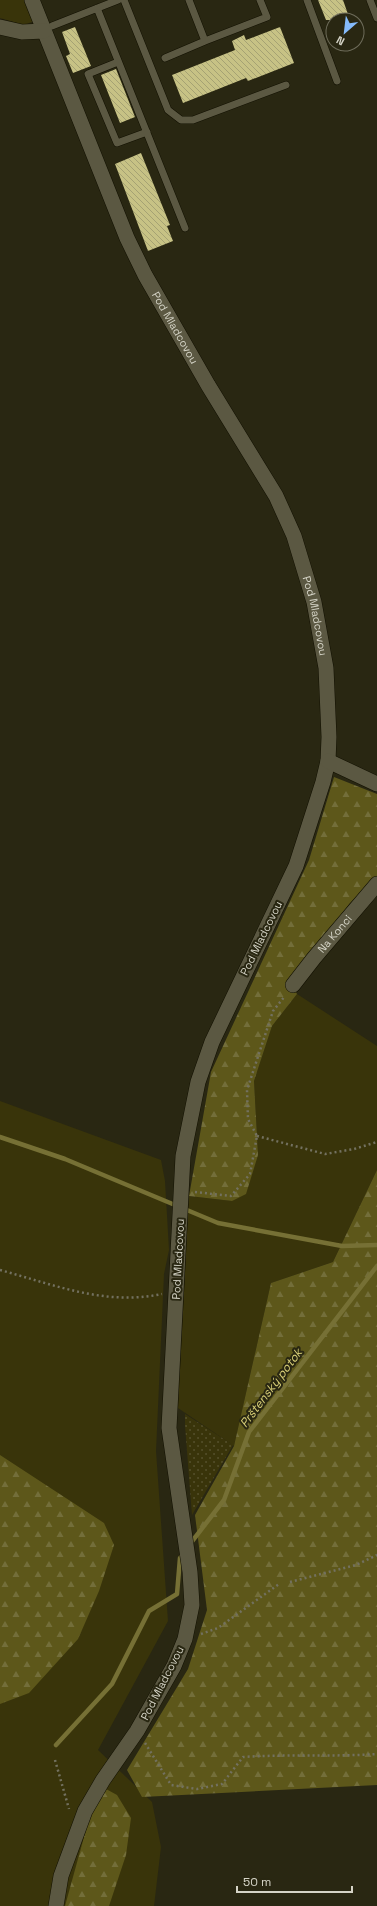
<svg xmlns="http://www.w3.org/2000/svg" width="377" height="1906" font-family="'Space Grotesk',sans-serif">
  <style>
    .grass { fill: #39340a }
    .forest { fill: url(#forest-firs) }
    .garden { fill: url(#garden-dots) }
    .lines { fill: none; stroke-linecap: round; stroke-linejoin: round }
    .stream { stroke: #767035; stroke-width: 4.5 }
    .building { fill: url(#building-back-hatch) }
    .service-casing { stroke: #121000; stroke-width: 8 }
    .minor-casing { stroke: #121000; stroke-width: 16 }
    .path { stroke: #737160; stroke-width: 2.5; stroke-dasharray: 2 3; stroke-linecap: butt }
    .service { stroke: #5b5842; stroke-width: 7 }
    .minor { stroke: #5b5842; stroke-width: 15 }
    .labels { text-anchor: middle; stroke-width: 4; stroke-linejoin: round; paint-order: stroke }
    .street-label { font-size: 11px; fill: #d5d4c7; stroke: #292712 }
    .water-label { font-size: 12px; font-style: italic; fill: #d8cf77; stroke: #292712 }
  </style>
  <defs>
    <pattern id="forest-firs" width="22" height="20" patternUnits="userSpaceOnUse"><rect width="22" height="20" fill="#5d571a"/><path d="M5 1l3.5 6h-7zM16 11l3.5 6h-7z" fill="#736e3a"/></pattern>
    <pattern id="garden-dots" width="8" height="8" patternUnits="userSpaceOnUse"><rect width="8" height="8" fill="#39340a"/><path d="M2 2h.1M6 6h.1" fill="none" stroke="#55502c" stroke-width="1.8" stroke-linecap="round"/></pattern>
    <pattern id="building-back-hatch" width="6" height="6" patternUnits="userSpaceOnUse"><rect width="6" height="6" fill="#c7c285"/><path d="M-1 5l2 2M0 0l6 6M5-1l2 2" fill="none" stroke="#a5a273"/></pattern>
  </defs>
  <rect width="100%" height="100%" fill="#292712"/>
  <path class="grass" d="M0 0H25L34 21 24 25 0 18Z
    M297 994 377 1046V1170L333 1262 271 1283 234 1446 178 1408 189 1196 232 1201 258 1155 254 1081 272 1026Z
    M0 1101 161 1160 165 1181 169 1250 164 1274 156 1451 168 1621 98 1750 152 1802 161 1847 154 1906H0Z"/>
  <path class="forest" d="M334 777 377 794V877L350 903 290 981 297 994 272 1026 254 1081 258 1155 246 1194 232 1201 189 1196 211 1072 309 860Z
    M377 1170V1785L142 1797 127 1770 188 1669 207 1610 195 1515 234 1446 271 1283 333 1262Z
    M0 1455 104 1523 114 1545 99 1591 78 1639 29 1693 0 1704Z
    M106 1789 117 1795 131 1818 126 1855 109 1906H65L89 1819Z"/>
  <path class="garden" d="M185 1414 233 1445 192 1515 185 1425Z"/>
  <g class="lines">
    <path class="stream" d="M0 1137 65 1159 218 1223 342 1246 377 1245
      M190 1544 224 1500 249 1432 377 1266
      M56 1745 112 1684 149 1611 177 1594 180 1558 183 1554"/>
  </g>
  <path class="building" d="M318 0H343L350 20H326Z
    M75 27 91 66 73 73 66 56 70 54 62 32Z
    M280 27 294 63 248 81 246 78 183 103 172 75 235 50 232 41 244 35 246 40Z
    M116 69 135 117 120 123 101 75Z
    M141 153 170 225 167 226 173 241 148 251 115 164Z"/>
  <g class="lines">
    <g class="service-casing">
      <path id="service" d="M124 0 168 110 181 120H193L286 85
        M189 0 205 41 267 17 260 0
        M307 0 337 81
        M370 0 377 18
        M97 8 185 228
        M52 26 118 0
        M165 58 205 41
        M118 62 88 74 117 143 147 132"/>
    </g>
    <g class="minor-casing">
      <g id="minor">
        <path id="s1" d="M32 0 127 238 145 275 208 385 276 496 294 536 314 602 326 668 329 737 328 761 323 782 296 866 212 1042 198 1082 183 1156 169 1428 190 1572 192 1605 185 1639 174 1666 137 1731 103 1780 85 1811 61 1876 56 1906"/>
        <path d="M0 27 22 32 44 31"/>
        <path d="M328 761 377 784"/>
        <path id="s2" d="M293 985 314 958 377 884"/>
      </g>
    </g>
    <path class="path" d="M257 1136 325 1154 354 1149 377 1142
      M195 1192 231 1196 250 1174 257 1136 248 1119 247 1090 273 1011 285 996
      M0 1270C55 1285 105 1306 162 1294
      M290 1582 356 1565 377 1555
      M201 1634 218 1628 279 1584
      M145 1743 171 1785 197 1789 222 1784 243 1757C288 1754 332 1757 377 1754
      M55 1760 69 1809"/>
    <use href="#service" class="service"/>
    <use href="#minor" class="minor"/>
  </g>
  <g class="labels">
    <g class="street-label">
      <text dy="4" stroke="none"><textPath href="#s1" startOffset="358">Pod Mladcovou</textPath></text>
      <text dy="4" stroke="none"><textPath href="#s1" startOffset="681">Pod Mladcovou</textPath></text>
      <text dy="4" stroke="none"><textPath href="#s2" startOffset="66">Na Konci</textPath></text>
      <text transform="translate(261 938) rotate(-64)" y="4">Pod Mladcovou</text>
      <text transform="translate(178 1259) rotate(-87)" y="4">Pod Mladcovou</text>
      <text transform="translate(162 1683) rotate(-63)" y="4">Pod Mladcovou</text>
    </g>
    <g class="water-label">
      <text transform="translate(271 1388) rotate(-53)" y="4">Prštenský potok</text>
    </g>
  </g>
  <g transform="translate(345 32) rotate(208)"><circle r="19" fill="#292712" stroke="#6e6c5a"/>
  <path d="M0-3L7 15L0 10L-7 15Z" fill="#85bbfb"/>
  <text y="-6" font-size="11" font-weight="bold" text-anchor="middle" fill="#d5d4c7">N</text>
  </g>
  <path d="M237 1886v6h115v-6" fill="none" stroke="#d5d4c7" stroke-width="2"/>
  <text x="243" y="1886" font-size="12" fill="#d5d4c7" stroke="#292712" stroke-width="3" paint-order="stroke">50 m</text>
</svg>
